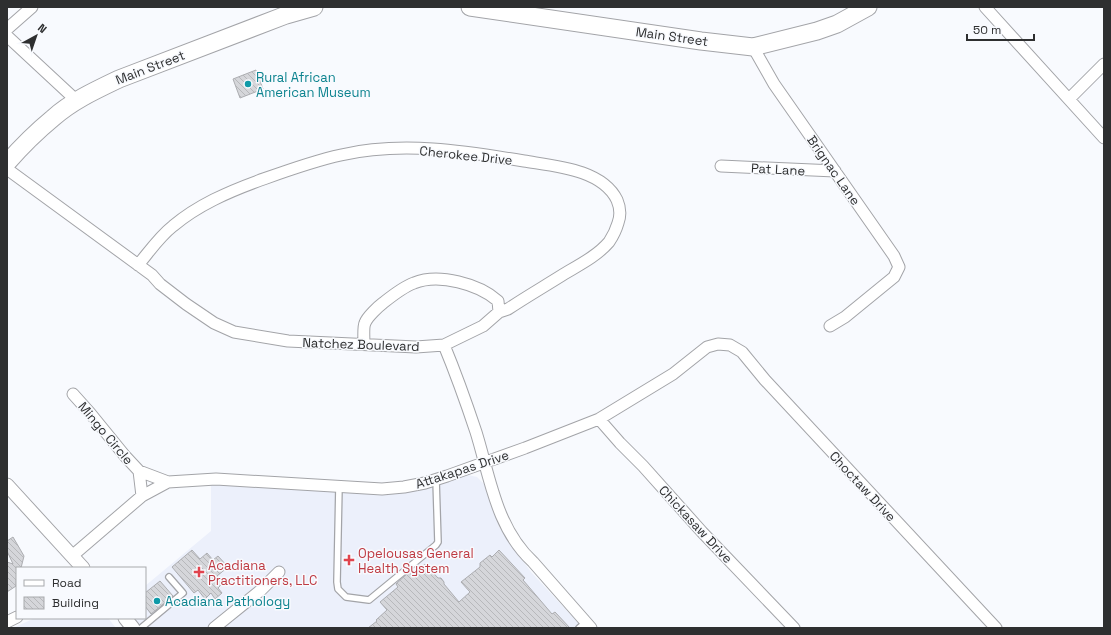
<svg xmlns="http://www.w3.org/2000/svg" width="1111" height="635" font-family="'Space Grotesk',sans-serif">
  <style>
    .built { fill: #ecf0fb }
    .building { fill: url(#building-back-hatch); stroke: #acadb1 }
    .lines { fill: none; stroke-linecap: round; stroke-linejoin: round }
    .service-casing { stroke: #a3a4a8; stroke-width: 8 }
    .minor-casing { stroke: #a3a4a8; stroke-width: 13 }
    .tertiary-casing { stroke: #a3a4a8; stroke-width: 15 }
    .primary-casing { stroke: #a3a4a8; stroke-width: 19 }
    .service { stroke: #fff; stroke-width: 5.5 }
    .minor { stroke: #fff; stroke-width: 11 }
    .tertiary { stroke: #fff; stroke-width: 13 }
    .primary { stroke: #fff; stroke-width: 17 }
    .culture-dot { fill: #0f9aa8; stroke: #f8fafe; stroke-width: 1.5 }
    .health-dot { fill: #e0444e; stroke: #f8fafe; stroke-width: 1.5 }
    .labels { text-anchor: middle; stroke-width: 3; stroke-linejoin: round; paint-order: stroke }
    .street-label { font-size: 13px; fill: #2e2f30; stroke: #f8fafe }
    .culture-label { font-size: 13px; fill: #0d838f; stroke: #f8fafe; text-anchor: start }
    .health-label { font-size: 13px; fill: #be3a42; stroke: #f8fafe; text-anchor: start }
  </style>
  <defs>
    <pattern id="building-back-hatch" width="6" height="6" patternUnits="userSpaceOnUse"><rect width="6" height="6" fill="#d5d6da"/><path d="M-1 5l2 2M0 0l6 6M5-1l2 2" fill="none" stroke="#b7b8bb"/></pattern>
  </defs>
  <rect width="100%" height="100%" fill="#f8fafe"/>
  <path class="built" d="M468 475 477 477 484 484 499 527 531 572 583 628H140L132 618H145V586L211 531V483L405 492Z
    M35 618H108L116 628H13Z"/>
  <path class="building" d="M256 70 263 89 240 98 233 79Z
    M13 537 24 556 21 568H17L16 586 7 592V562L13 564 7 551V541Z
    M192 550 200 559 207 553 213 560 218 556 228 567 217 576 223 583 218 588 222 593 215 599 211 593 205 599 198 590 194 593 172 567Z
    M499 550 525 578 523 580 552 614 555 612 570 628H368L377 621 376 620 387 610 380 602 398 587 396 584 409 572 412 576 425 564 438 578H441L444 582V584L459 602 470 592 461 582 480 567V563L490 555 492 557Z
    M160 581 173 596 151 614 145 606V593Z"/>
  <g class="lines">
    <g class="service-casing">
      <path id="service" d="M339 486 337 582 338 589 346 597 369 600 436 545 438 542 436 479
        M141 628 183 593 169 577
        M579 628 586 622"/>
    </g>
    <g class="minor-casing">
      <path id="minor" d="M985 7 1104 138
        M7 29 32 7
        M7 36 77 101
        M753 47 774 84 894 256 899 267 894 277 845 317 830 326
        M1069 99 1104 64
        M721 166 835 171
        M7 169 152 275 160 284 186 304 214 323 234 332 288 341 416 347 444 345 483 326 499 312 508 309C526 297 545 286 564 274 579 265 597 256 609 242 613 236 616 230 618 223 621 215 620 207 617 200 602 169 554 166 524 161 464 151 402 141 341 155 313 161 286 171 258 181 228 192 198 205 173 226 159 237 149 252 138 265
        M364 344C364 339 363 327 365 323 367 317 379 306 383 303 393 295 403 287 414 283 439 273 479 284 498 301L499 312
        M444 345C456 374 466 402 476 432 490 477 496 528 533 562L591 628
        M73 394 90 413 125 456 139 471 142 496
        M599 419 620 443 643 466 702 532 794 628
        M139 471 168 482
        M72 556 142 496 168 482 216 479 382 489 404 487 425 483 447 476 525 448 599 419 673 374 707 347 718 344 730 345 742 352 765 380 996 628
        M7 622 17 617
        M214 628 261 590 279 572"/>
    </g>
    <g class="tertiary-casing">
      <path id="tertiary" d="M7 485 83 568
        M125 618 133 628"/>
    </g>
    <g class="primary-casing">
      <path id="primary" d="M470 7 701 41 753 47 817 31 837 24 868 7
        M7 163C21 147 36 132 53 118 72 101 96 90 119 79L286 15 314 7"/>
    </g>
    <use href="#service" class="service"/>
    <use href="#minor" class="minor"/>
    <use href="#tertiary" class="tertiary"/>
    <use href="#primary" class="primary"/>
  </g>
  <g class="culture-dot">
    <circle cx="248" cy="84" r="4"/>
    <circle cx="157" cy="601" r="4"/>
  </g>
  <g class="health-dot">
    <path d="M347 554h4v4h4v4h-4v4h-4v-4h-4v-4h4z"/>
    <path d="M197 566h4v4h4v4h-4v4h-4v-4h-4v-4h4z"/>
  </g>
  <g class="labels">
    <g class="street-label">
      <text transform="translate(672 36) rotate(8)" y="5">Main Street</text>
      <text transform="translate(150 67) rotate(-21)" y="5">Main Street</text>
      <text transform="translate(466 155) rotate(6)" y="5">Cherokee Drive</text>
      <text transform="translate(778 169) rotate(3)" y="5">Pat Lane</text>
      <text transform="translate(834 170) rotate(55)" y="5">Brignac Lane</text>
      <text transform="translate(361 344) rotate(2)" y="5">Natchez Boulevard</text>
      <text transform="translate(106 433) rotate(50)" y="5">Mingo Circle</text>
      <text transform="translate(462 469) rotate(-18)" y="5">Attakapas Drive</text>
      <text transform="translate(863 486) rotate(47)" y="5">Choctaw Drive</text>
      <text transform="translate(696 524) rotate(47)" y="5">Chickasaw Drive</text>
    </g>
    <g class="culture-label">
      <text x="256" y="82">Rural African<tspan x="256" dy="15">American Museum</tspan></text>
      <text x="165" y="606">Acadiana Pathology</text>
    </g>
    <g class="health-label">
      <text x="358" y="558">Opelousas General<tspan x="358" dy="15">Health System</tspan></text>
      <text x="208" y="570">Acadiana<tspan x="208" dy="15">Practitioners, LLC</tspan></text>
    </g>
  </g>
  <rect width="1111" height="635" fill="none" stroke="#2e2f30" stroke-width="16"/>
  <rect x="16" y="567" width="130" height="52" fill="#f8fafe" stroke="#a7a9ac"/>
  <rect x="24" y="580" width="20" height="6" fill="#ffffff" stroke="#a7a9ac"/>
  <text x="52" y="587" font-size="12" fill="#2e2f30">Road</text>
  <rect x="24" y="597" width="20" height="12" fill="url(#building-back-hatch)" stroke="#a7a9ac"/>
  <text x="52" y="607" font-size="12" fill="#2e2f30">Building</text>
  <g transform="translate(36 36) rotate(40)" stroke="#f8fafe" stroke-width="3" paint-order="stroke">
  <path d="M0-3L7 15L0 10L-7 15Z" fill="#2e2f30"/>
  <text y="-6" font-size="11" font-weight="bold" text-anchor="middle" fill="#2e2f30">N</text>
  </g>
  <path d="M967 34v6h67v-6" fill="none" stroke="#2e2f30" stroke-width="2"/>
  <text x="973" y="34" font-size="12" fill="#2e2f30" stroke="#f8fafe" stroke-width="3" paint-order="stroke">50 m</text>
</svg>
